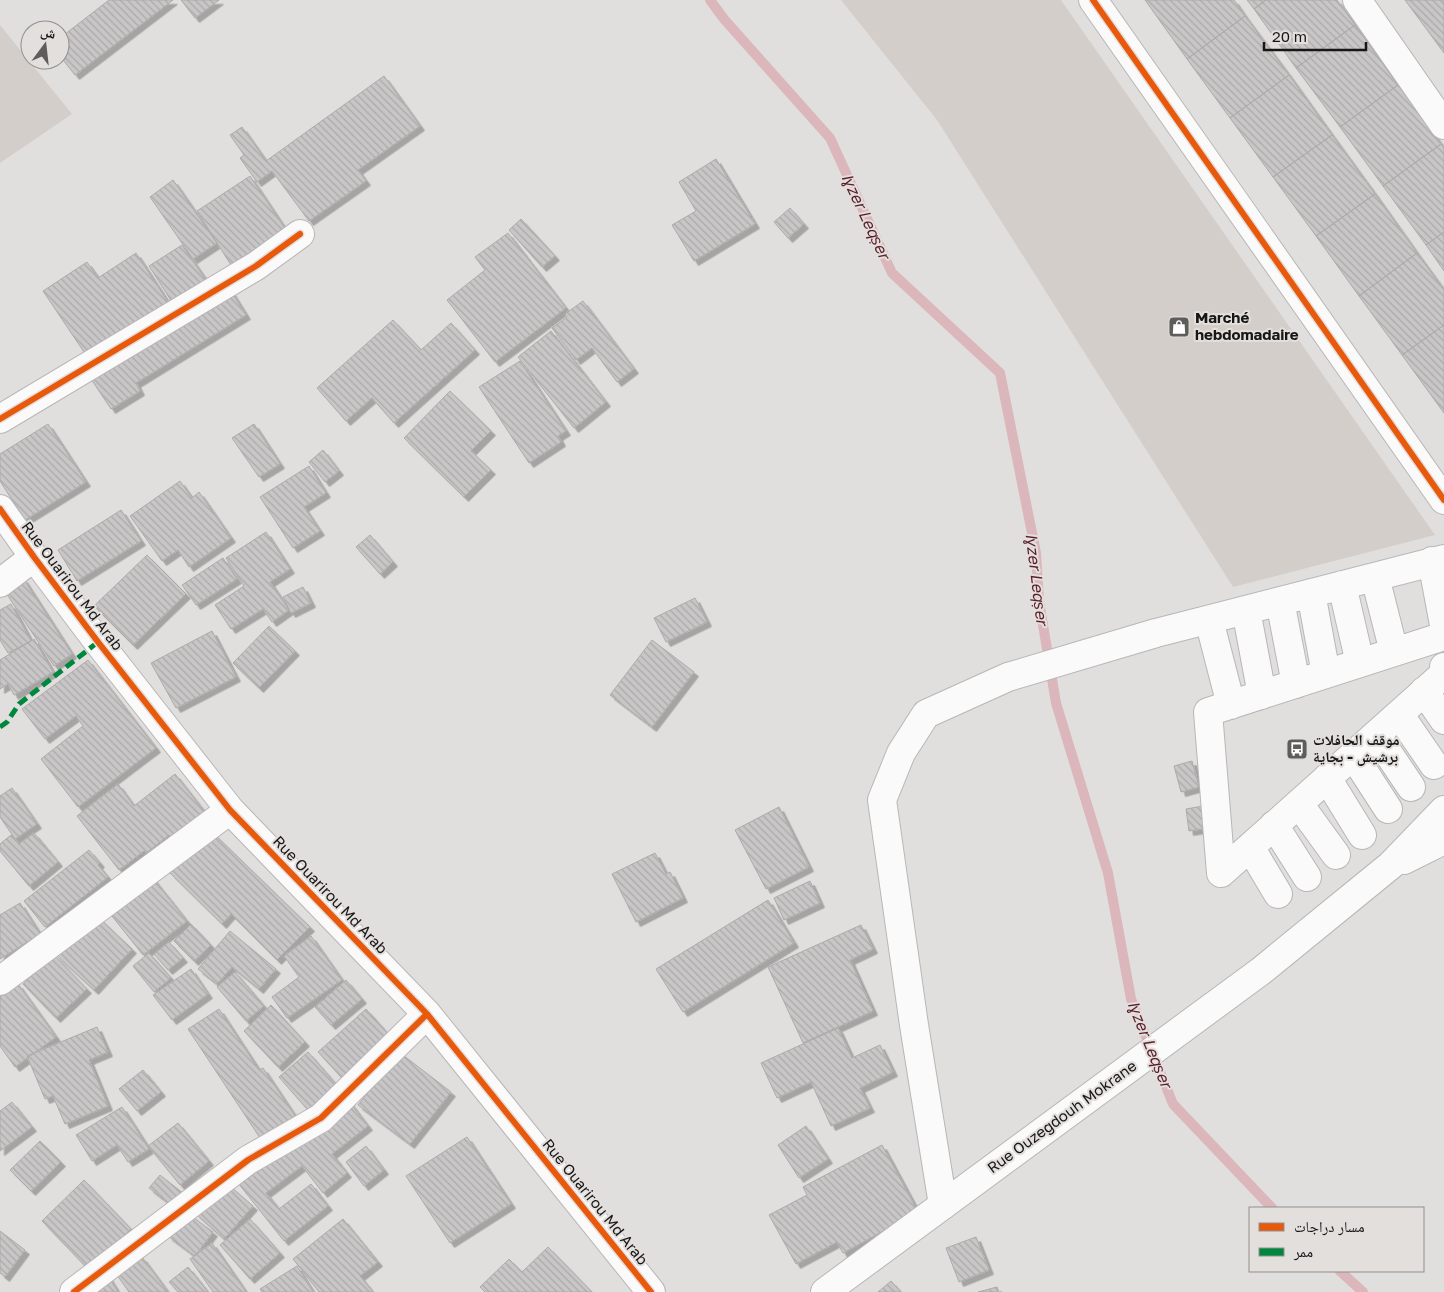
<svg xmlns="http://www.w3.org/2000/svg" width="1444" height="1292" font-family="'Golos Text','Noto Naskh Arabic',sans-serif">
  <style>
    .built { fill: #d4ceca }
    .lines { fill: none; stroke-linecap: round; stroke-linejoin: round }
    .stream { stroke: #dbb6ba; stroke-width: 10 }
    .building { fill: url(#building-back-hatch); stroke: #adabaa; filter: url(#shadow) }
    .minor-casing { stroke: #b8b6b6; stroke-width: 30 }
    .major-casing { stroke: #b8b6b6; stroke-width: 30 }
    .minor { stroke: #fafafa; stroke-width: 28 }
    .major { stroke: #fafafa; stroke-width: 28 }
    .quiet { stroke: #00873e; stroke-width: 5; stroke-dasharray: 10 5; stroke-linecap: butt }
    .cycleway-casing { stroke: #e2dfdd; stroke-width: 9 }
    .cycleway { stroke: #e8590c; stroke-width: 6 }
    .labels { text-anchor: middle; stroke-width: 4; stroke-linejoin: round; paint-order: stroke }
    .poi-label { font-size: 15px; font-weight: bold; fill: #181716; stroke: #e2dfdd; text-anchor: start }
    .street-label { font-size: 15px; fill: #181716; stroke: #e2dfdd }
    .water-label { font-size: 16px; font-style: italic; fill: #5c1e2c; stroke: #e2dfdd }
  </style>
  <defs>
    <pattern id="building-back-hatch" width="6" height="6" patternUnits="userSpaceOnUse" patternTransform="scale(1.25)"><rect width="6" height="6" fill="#c8c6c6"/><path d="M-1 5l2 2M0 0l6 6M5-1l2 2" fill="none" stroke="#aba9a9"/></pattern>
    <filter id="shadow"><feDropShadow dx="4.5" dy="4.5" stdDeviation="0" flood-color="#0004"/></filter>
  </defs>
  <rect width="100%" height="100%" fill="#e1dfde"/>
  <path class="built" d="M841 0H1061L1435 535 1233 587 937 120Z
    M0 25 72 114 0 163Z"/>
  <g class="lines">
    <path class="stream" d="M710 0 724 19 830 138 892 273 1000 373 1036 553 1039 601 1056 703 1108 873 1131 999 1173 1104 1272 1208
      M1340 1271 1363 1292"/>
  </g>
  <path class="building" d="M109 0H173L75 75 60 56V38Z
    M181 0H219L195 18Z
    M1145 0H1234L1245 16 1187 59Z
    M1247 0H1266L1254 9Z
    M1266 0H1337L1355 25 1296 68 1254 9Z
    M1405 0H1444V53Z
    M1245 16 1289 75 1230 118 1187 59Z
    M1355 25 1398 85 1340 127 1296 68Z
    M1289 75 1332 135 1273 177 1230 118Z
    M384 76 420 126 358 170 366 181 309 221 272 171 257 182 240 158 244 155 230 135 242 127 266 161Z
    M1398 85 1441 144 1383 186 1340 127Z
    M1332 135 1375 194 1316 236 1273 177Z
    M1441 144 1444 148V232L1426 245 1383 186Z
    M716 159 755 224 694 261 672 225 696 211 679 182Z
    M250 176 286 230 231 265 197 211Z
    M173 180 217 243 193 259 150 197Z
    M1375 194 1417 253 1359 296 1316 236Z
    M790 208 804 224 788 238 774 222Z
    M521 219 555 256 542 267 509 230Z
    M1444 232V271L1426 245Z
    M508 233 566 308 495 362 447 300 485 270 475 257Z
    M182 245 206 280 172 302 149 266Z
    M136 253 170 305 88 358 43 291 87 262 98 278Z
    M1417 253 1444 290V325L1402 355 1359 296Z
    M231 291 246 315 136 383 140 391 111 409 91 379Z
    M583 301 634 369 617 382 592 348 576 360 552 328 567 317 565 314Z
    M393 320 421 350 451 323 475 350 394 423 372 398 346 421 317 388Z
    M1444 325V413L1402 355Z
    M551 331 606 402 574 428 518 357Z
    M520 361 566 431 558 436 561 442 529 463 479 387Z
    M450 391 491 431 471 451 491 470 464 497 404 438Z
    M48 424 86 482 25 520 0 481V454Z
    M254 424 280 464 259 477 232 438Z
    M323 450 339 471 325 482 309 462Z
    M309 466 326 493 304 507 320 531 293 548 260 497Z
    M180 481 192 498 199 492 231 538 189 567 178 550 162 561 130 516Z
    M121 510 141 541 77 581 58 550Z
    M266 532 290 569 270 582 289 610 272 622 263 609 231 629 215 605 244 586 226 558Z
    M370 535 393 562 380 574 356 547Z
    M147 555 186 594 133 645 94 606Z
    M223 558 237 579 196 605 182 585Z
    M23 578 72 654 54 666 4 590Z
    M303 587 311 603 291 613 283 597Z
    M695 598 707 622 666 642 654 618Z
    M11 604 31 641 8 653 0 640V610Z
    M269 626 295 651 259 688 233 663Z
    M212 631 236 677 176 708 151 663Z
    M34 639 53 672 14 695 8 684 0 689V660Z
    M652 640 694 672 652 727 610 695Z
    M88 660 156 748 78 807 41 759 83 726 76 716 45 739 22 709Z
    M1192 761 1199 787 1181 792 1174 766Z
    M175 774 208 816 175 842 169 835 146 853 144 851 119 870 77 816 118 784 134 806Z
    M12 788 37 824 15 839 0 817V796Z
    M1203 806 1207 828 1189 831 1186 809Z
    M779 807 809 867 766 889 735 830Z
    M211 831 310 927 277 960 231 914 222 924 170 873Z
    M34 833 58 862 29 886 0 851V844L11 835 19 844Z
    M89 850 100 863 98 865 108 877 45 927 24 901Z
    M655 853 666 874 670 872 683 898 636 922 612 874Z
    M152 877 187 921 143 955 108 911Z
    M810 881 820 903 784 920 774 898Z
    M768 900 794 943 683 1012 656 969Z
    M20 903 40 934 0 959V915Z
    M96 915 132 949 94 990 57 956Z
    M191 924 211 945 194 961 174 941Z
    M861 925 873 949 850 960 873 1011 803 1043 768 967Z
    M230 931 276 969 259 989 232 967 217 984 198 969Z
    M311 936 342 980 287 1018 272 997 299 977 284 956Z
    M169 942 183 958 168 970 154 954Z
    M149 953 171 978 154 992 133 966Z
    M54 955 87 989 56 1018 23 984Z
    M191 969 208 994 172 1020 153 995Z
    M235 972 264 1006 246 1021 217 987Z
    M346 980 362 999 331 1025 315 1007Z
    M18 984 56 1037 15 1067 0 1046V997Z
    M271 1005 305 1042 278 1067 244 1031Z
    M219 1009 259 1070 263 1068 301 1125 266 1147 188 1029Z
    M366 1009 390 1036 342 1078 318 1052Z
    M97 1027 108 1052 89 1060 108 1106 65 1124 53 1096 45 1099 27 1056Z
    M838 1028 852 1058 880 1045 893 1072 860 1088 870 1108 831 1126 811 1082 777 1098 761 1063Z
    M308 1052 342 1091 313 1116 279 1077Z
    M399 1052 451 1092 410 1144 358 1105Z
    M143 1070 161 1092 137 1111 119 1089Z
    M349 1101 368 1126 332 1154 347 1173 323 1193 302 1166 266 1193 279 1209 311 1184 328 1206 284 1241 235 1179Z
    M12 1102 32 1127 0 1151V1111Z
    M122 1107 149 1149 128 1162 117 1145 92 1161 76 1135Z
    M178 1123 209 1161 180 1185 148 1146Z
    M806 1126 828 1159 799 1178 778 1145Z
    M467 1137 511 1204 450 1243 406 1176Z
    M40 1141 61 1162 31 1191 10 1170Z
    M882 1145 918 1212 843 1253 837 1242 796 1264 769 1215 807 1195 803 1187Z
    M366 1146 384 1170 364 1186 346 1162Z
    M160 1175 188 1197 178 1210 149 1188Z
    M84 1180 131 1229 89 1270 42 1221Z
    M224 1181 253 1206 224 1239 195 1213Z
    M186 1212 213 1232 195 1256 168 1236Z
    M250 1219 280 1253 250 1279 220 1245Z
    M343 1219 378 1262 360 1276 373 1292H319L293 1259Z
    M0 1231 25 1250 5 1277 0 1273Z
    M976 1237 989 1270 959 1282 946 1248Z
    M212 1243 246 1292H213L190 1259Z
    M548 1247 592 1292H485L480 1287 509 1259 522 1272Z
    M142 1257 168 1292H129L117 1275Z
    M297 1266 313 1292H262L260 1289Z
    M188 1267 208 1292H178L169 1282Z
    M108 1276 118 1292H83Z
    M891 1281 901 1292H878Z
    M997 1287 999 1292H978Z"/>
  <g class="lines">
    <g class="minor-casing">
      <path id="minor" d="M1093 0 1444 500
        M1357 0 1444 125
        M0 419 256 266 300 234
        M0 509 34 557 98 642 230 810 427 1014 651 1292
        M1432 561 1444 625
        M1375 577 1394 652
        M0 583 34 557
        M1342 585 1360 663
        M1311 593 1326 674
        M1280 601 1296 684
        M1246 610 1262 695
        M1209 620 1231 705
        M1424 691 1444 720
        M1399 714 1434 765
        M1376 735 1411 787
        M1353 755 1388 809
        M1327 778 1362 835
        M1299 804 1336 855
        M1274 825 1307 877
        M1250 847 1278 894
        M1221 873 1208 712 1444 636
        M1221 873 1444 674V667
        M0 981 230 810
        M943 1205 914 1025 882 800 901 753 926 714 1008 677 1156 633 1444 559
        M74 1292 248 1160 321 1118 427 1014"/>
    </g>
    <g class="major-casing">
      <path id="major" d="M1404 860 1444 840
        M825 1292 1261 971 1391 865 1444 810"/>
    </g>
    <use href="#minor" class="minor"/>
    <use href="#major" class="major"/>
    <path class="quiet" d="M0 727 7 722 19 704 98 642"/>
    <g class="cycleway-casing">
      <path id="cycleway" d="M1093 0 1444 500
        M0 419 256 266 300 234
        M0 509 34 557 98 642 230 810 427 1014 651 1292
        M74 1292 248 1160 321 1118 427 1014"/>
    </g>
    <use href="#cycleway" class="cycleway"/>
  </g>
  <defs>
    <g id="shop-square" transform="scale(1.125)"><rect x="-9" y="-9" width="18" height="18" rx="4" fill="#5e5d5c" stroke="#e2dfdd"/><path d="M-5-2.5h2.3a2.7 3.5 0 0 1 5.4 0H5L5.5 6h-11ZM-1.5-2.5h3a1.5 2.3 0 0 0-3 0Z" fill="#fff"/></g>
    <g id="bus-square" transform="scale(1.125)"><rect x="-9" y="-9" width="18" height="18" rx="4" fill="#5e5d5c" stroke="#e2dfdd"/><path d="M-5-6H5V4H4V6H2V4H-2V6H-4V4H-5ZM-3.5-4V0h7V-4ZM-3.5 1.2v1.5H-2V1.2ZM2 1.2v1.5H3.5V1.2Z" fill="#fff"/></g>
  </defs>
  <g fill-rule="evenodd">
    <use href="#shop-square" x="1179" y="327"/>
    <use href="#bus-square" x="1297" y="749"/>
  </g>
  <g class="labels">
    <g class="poi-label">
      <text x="1195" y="323">Marché<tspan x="1195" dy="17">hebdomadaire</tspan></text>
      <text x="1313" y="745">موقف الحافلات<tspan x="1313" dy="17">برشيش - بجاية</tspan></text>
    </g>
    <g class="street-label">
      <text transform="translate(72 586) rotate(53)" y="5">Rue Ouarirou Md Arab</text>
      <text transform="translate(330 895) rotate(46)" y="5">Rue Ouarirou Md Arab</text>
      <text transform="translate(1062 1117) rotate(-36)" y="5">Rue Ouzegdouh Mokrane</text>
      <text transform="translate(595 1202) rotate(51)" y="5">Rue Ouarirou Md Arab</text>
    </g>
    <g class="water-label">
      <text transform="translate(866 216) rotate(65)" y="6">Iɣzer Leqṣer</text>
      <text transform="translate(1037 579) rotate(83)" y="6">Iɣzer Leqṣer</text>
      <text transform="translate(1150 1044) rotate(68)" y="6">Iɣzer Leqṣer</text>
    </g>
  </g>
  <rect x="1249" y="1207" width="175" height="65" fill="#e2dfdd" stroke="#918f8d"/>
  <rect x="1259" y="1223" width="25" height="8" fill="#e8590c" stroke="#918f8d"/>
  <text x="1294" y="1232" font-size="15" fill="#181716">مسار دراجات</text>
  <rect x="1259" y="1248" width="25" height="8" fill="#00873e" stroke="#918f8d"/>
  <text x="1294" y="1257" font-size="15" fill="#181716">ممر</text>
  <g transform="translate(45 45) rotate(15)"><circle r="24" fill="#e2dfdd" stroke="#918f8d"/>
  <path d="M0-4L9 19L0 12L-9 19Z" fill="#5e5d5c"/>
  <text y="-8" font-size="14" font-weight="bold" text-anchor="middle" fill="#181716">ش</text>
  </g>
  <path d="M1264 42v8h102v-8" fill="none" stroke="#181716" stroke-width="2.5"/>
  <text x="1272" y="42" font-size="15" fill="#181716" stroke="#e2dfdd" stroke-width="4" paint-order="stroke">20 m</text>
</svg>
